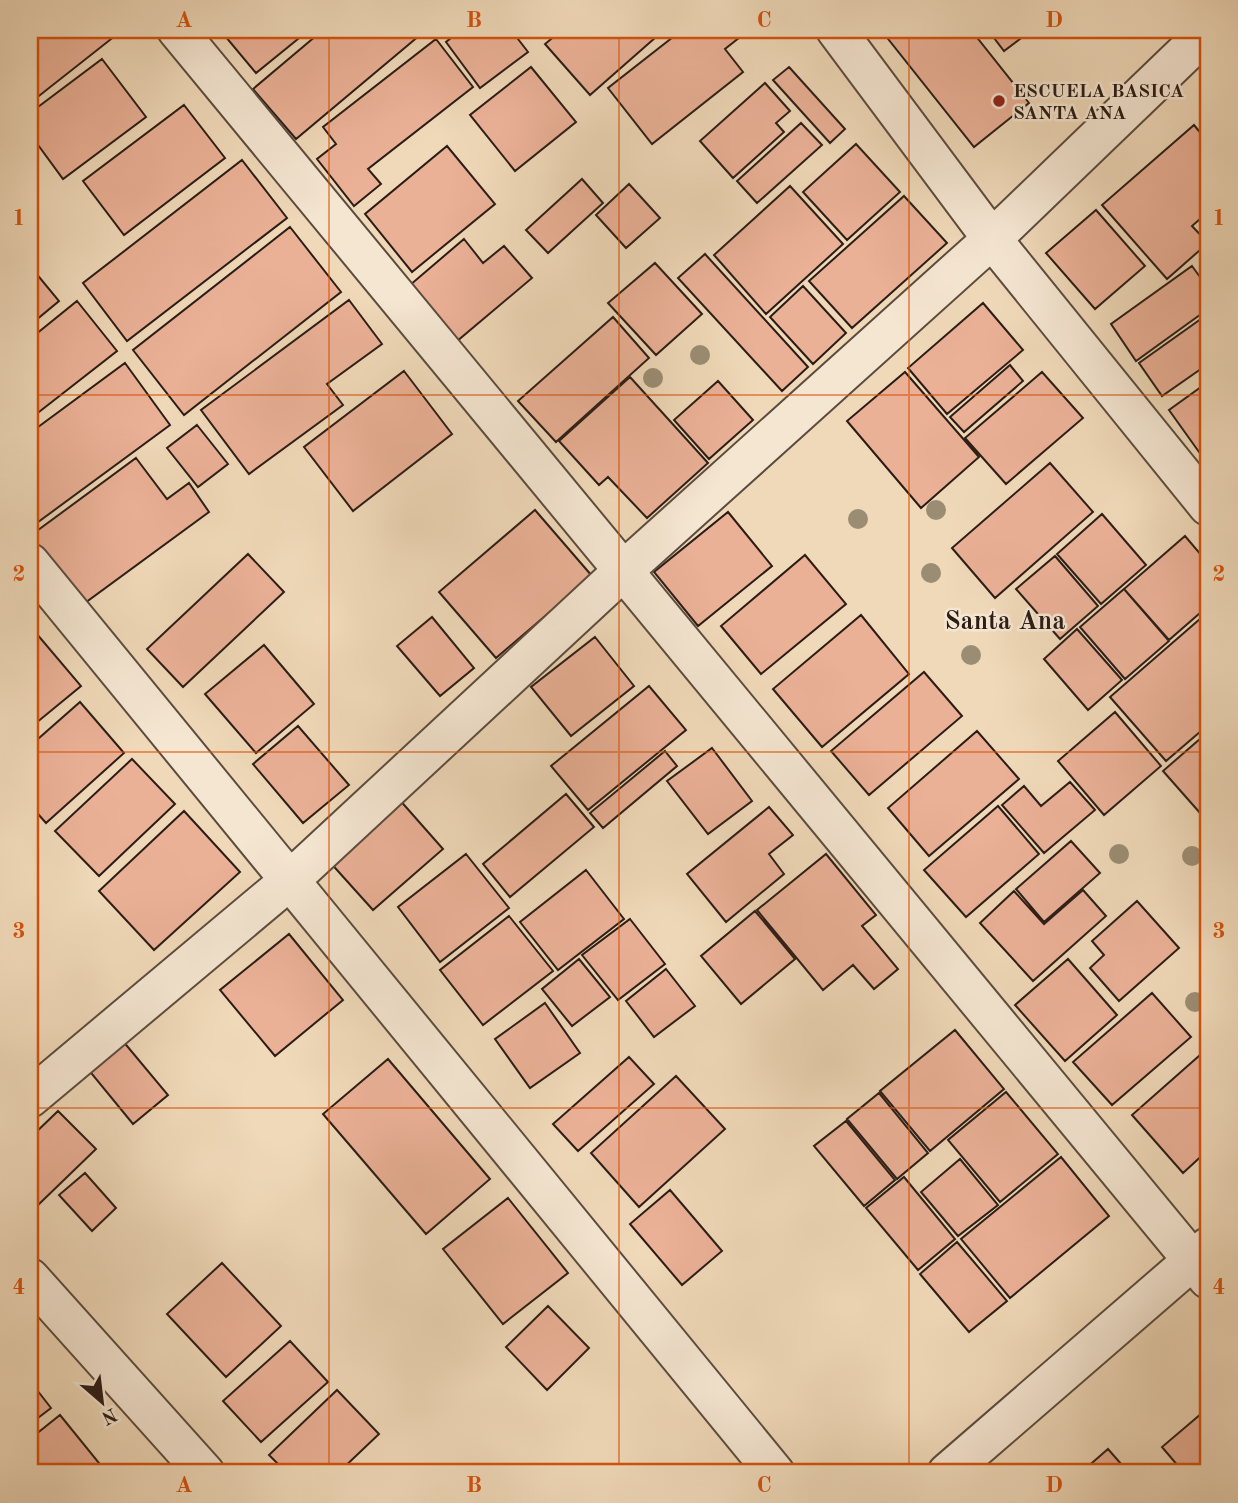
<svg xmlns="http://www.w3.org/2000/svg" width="1238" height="1503" font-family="'Old Standard TT',serif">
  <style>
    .building { fill: #ebb197; stroke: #2b1d16; stroke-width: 2 }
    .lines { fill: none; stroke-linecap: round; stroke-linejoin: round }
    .street-casing { stroke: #5c4c3f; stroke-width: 42 }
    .street { stroke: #f5e6d2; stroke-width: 38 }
    .tree { fill: #9b8d73 }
    .grid { fill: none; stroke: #d5530d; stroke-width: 2; stroke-opacity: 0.55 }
    .poi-dot { fill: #8f2418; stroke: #f5e6d2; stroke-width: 2.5 }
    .labels { text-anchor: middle; stroke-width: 5; stroke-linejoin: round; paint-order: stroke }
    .poi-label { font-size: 19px; font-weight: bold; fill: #2b1d16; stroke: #f5e6d2; text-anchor: start }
    .district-label { font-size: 26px; font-weight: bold; fill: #2b1d16; stroke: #f5e6d2 }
    .neatline { fill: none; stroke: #d5530d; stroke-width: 2.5 }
    .grid-label { font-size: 23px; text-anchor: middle; font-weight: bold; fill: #d5530d }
  </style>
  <rect width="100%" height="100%" fill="#f0d9b9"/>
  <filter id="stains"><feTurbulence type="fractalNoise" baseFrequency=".00286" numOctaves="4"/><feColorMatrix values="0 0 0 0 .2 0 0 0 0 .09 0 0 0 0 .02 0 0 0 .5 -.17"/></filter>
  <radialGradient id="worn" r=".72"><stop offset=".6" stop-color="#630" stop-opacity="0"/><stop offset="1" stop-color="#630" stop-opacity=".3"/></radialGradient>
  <path class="building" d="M30 30H118L120 32 30 103Z
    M220 30H309L256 73Z
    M323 30H426L296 139 253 89Z
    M461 30H511L528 52 480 88 446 42Z
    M562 30H664L590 95 545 44Z
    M682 30H749L725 49 743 72 652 144 608 88Z
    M881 30H971L1029 103 974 147Z
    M988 30H1032L1004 51Z
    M436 39 473 87 368 169 381 184 354 206 317 159 336 144 323 127Z
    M102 59 146 117 63 179 30 134V113Z
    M531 67 576 122 515 171 470 115Z
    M789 67 845 129 830 143 773 80Z
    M765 83 790 111 776 123 784 132 733 178 700 141Z
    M184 105 225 158 124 235 83 181Z
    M801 123 822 145 757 203 737 181Z
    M1194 125 1208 142V212L1192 226 1208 243 1167 279 1102 205Z
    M856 144 900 192 847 240 803 192Z
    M447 146 495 204 412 272 365 214Z
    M242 160 287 218 127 341 83 283Z
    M582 179 603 203 548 253 526 230Z
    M629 184 660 218 626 248 596 215Z
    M790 186 843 244 766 314 714 255Z
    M904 196 947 243 852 328 809 281Z
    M1096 210 1145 266 1095 309 1046 253Z
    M290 227 341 292 184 415 133 350Z
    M464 239 483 263 504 246 532 278 450 347 403 291Z
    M705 254 808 367 782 391 678 278Z
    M655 263 702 314 656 355 608 303Z
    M30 266 59 301 30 325Z
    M1192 266 1208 288V309L1136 361 1111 324Z
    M803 286 846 333 813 364 770 317Z
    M349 300 382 344 327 384 343 405 249 474 201 410Z
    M77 301 117 351 30 419V339Z
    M983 303 1023 350 947 414 908 368Z
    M1208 314V364L1162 396 1139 363Z
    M613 317 649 358 556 442 518 401Z
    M125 363 170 425 30 528V433Z
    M1010 365 1023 381 964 432 950 417Z
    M404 371 452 434 353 511 304 447Z
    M905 372 979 457 921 508 847 421Z
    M1042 372 1083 418 1006 484 965 438Z
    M630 377 708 463 647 518 608 477 599 485 559 441Z
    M718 381 753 420 709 459 674 420Z
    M1208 382V446L1199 452 1169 410Z
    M197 425 228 464 198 487 167 448Z
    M136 458 167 499 189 483 209 512 78 608 30 542V536Z
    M1050 463 1093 512 995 598 952 548Z
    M535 510 592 576 496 658 439 592Z
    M728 512 772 566 698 626 654 572Z
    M1102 514 1146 565 1101 604 1057 554Z
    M1185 536 1208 563V606L1169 640 1124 589Z
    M248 554 284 592 183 687 147 649Z
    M805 555 846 604 761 674 721 626Z
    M1055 556 1098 606 1060 639 1016 589Z
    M1124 589 1169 641 1125 679 1080 627Z
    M1208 612V725L1166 761 1110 697Z
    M861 615 909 674 822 747 773 689Z
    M432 617 474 668 440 696 397 646Z
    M1077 629 1122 680 1088 710 1044 659Z
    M36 633 81 686 30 728V639Z
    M595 637 634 686 571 736 531 687Z
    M264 645 314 704 256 753 205 694Z
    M924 672 962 716 869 795 831 751Z
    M649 686 686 730 588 810 551 766Z
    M80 702 124 753 46 823 30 805V746Z
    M1115 712 1161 766 1104 815 1058 761Z
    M298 726 349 785 303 823 253 764Z
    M977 731 1019 779 929 856 888 808Z
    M1208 732V822L1163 771Z
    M712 748 752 801 708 834 667 781Z
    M665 751 677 766 603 828 590 813Z
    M132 759 175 804 99 876 55 831Z
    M1070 782 1095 810 1044 853 1002 805 1024 786 1041 806Z
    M566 794 594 827 510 897 483 864Z
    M398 798 443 849 373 910 328 860Z
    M998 806 1039 854 966 917 924 870Z
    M769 807 793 835 769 854 784 874 726 922 687 874Z
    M184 811 240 872 154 950 99 891Z
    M1071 841 1100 873 1044 922 1016 889Z
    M466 854 509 908 440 962 398 907Z
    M826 854 876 915 862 926 898 969 874 989 853 965 823 990 757 910Z
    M586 870 624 919 558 970 520 922Z
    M1083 890 1106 916 1033 981 980 923 1014 891 1044 924Z
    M1137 901 1179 948 1119 1001 1090 968 1104 955 1092 941Z
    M755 911 795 959 741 1004 701 956Z
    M509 916 553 971 483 1025 440 970Z
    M630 919 665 964 618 1000 582 955Z
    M289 934 343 1000 275 1056 220 990Z
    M579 959 610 997 572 1026 542 989Z
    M1068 959 1117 1015 1065 1061 1015 1005Z
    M666 969 695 1006 654 1037 626 1001Z
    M1152 993 1191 1037 1112 1105 1073 1062Z
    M545 1003 580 1053 530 1088 495 1039Z
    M955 1030 1004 1089 930 1151 880 1091Z
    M122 1040 168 1095 133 1124 87 1068Z
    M1208 1048V1150L1183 1173 1132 1115Z
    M629 1057 654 1084 578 1151 553 1124Z
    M388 1059 490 1179 426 1234 323 1114Z
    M676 1076 725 1129 639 1207 591 1153Z
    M1006 1092 1058 1154 1000 1202 948 1140Z
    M879 1093 928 1153 897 1179 847 1119Z
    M58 1111 96 1149 37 1206 30 1199V1138Z
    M846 1121 895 1180 864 1206 814 1146Z
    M1061 1157 1109 1216 1010 1298 961 1239Z
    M960 1159 998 1205 958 1236 921 1192Z
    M85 1173 116 1208 92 1231 59 1195Z
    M904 1177 955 1239 918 1270 866 1208Z
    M670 1190 722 1251 682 1285 630 1224Z
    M508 1198 568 1273 503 1324 443 1249Z
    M957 1242 1007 1301 969 1332 920 1274Z
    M222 1263 281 1326 226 1377 167 1314Z
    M548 1306 589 1348 547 1390 506 1347Z
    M290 1341 328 1382 261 1442 223 1401Z
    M30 1381 51 1408 30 1424Z
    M337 1390 379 1434 338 1473H287L269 1455Z
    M1208 1408V1473H1184L1162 1447Z
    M60 1415 99 1463 85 1473H30V1439Z
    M1108 1449 1129 1473H1089L1085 1469Z"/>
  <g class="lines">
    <g class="street-casing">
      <path id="street" d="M177 30 1208 1279
        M836 30 992 239 1208 506
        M30 563 775 1473
        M30 1098 289 881 623 571 992 239 1208 31
        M30 1278 205 1473
        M947 1473 1208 1247"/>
    </g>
    <use href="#street" class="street"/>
  </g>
  <g class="tree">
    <circle cx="700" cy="355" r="10"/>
    <circle cx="653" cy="378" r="10"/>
    <circle cx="936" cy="510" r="10"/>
    <circle cx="858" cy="519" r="10"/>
    <circle cx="931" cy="573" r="10"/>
    <circle cx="971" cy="655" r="10"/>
    <circle cx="1119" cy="854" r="10"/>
    <circle cx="1192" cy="856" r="10"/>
    <circle cx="1195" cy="1002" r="10"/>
  </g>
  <path class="grid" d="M329 30V1473M619 30V1473M909 30V1473M30 395H1208M30 752H1208M30 1108H1208"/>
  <circle class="poi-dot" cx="999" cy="101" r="7"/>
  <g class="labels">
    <g class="poi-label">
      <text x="1013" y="97">ESCUELA BASICA<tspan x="1013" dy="22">SANTA ANA</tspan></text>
    </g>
    <g class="district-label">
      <text x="1005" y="629">Santa Ana</text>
    </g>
  </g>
  <rect width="1238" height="1503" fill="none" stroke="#f0d9b9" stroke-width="77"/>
  <g transform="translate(102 1402) rotate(152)" stroke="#f5e6d2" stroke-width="5" paint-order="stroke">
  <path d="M0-5L12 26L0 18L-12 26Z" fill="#2b1d16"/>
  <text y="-10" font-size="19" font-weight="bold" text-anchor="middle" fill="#2b1d16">N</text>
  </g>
  <rect x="38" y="38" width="1162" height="1426" class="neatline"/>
  <g class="grid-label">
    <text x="184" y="27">A</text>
    <text x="474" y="27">B</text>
    <text x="764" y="27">C</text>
    <text x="1054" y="27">D</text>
    <text x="19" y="225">1</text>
    <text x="1219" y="225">1</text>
    <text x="19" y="581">2</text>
    <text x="1219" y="581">2</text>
    <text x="19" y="938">3</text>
    <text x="1219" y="938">3</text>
    <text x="19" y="1294">4</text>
    <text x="1219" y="1294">4</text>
    <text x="184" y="1492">A</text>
    <text x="474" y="1492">B</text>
    <text x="764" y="1492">C</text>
    <text x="1054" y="1492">D</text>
  </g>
  <rect width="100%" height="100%" filter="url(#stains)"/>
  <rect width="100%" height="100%" fill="url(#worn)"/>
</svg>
